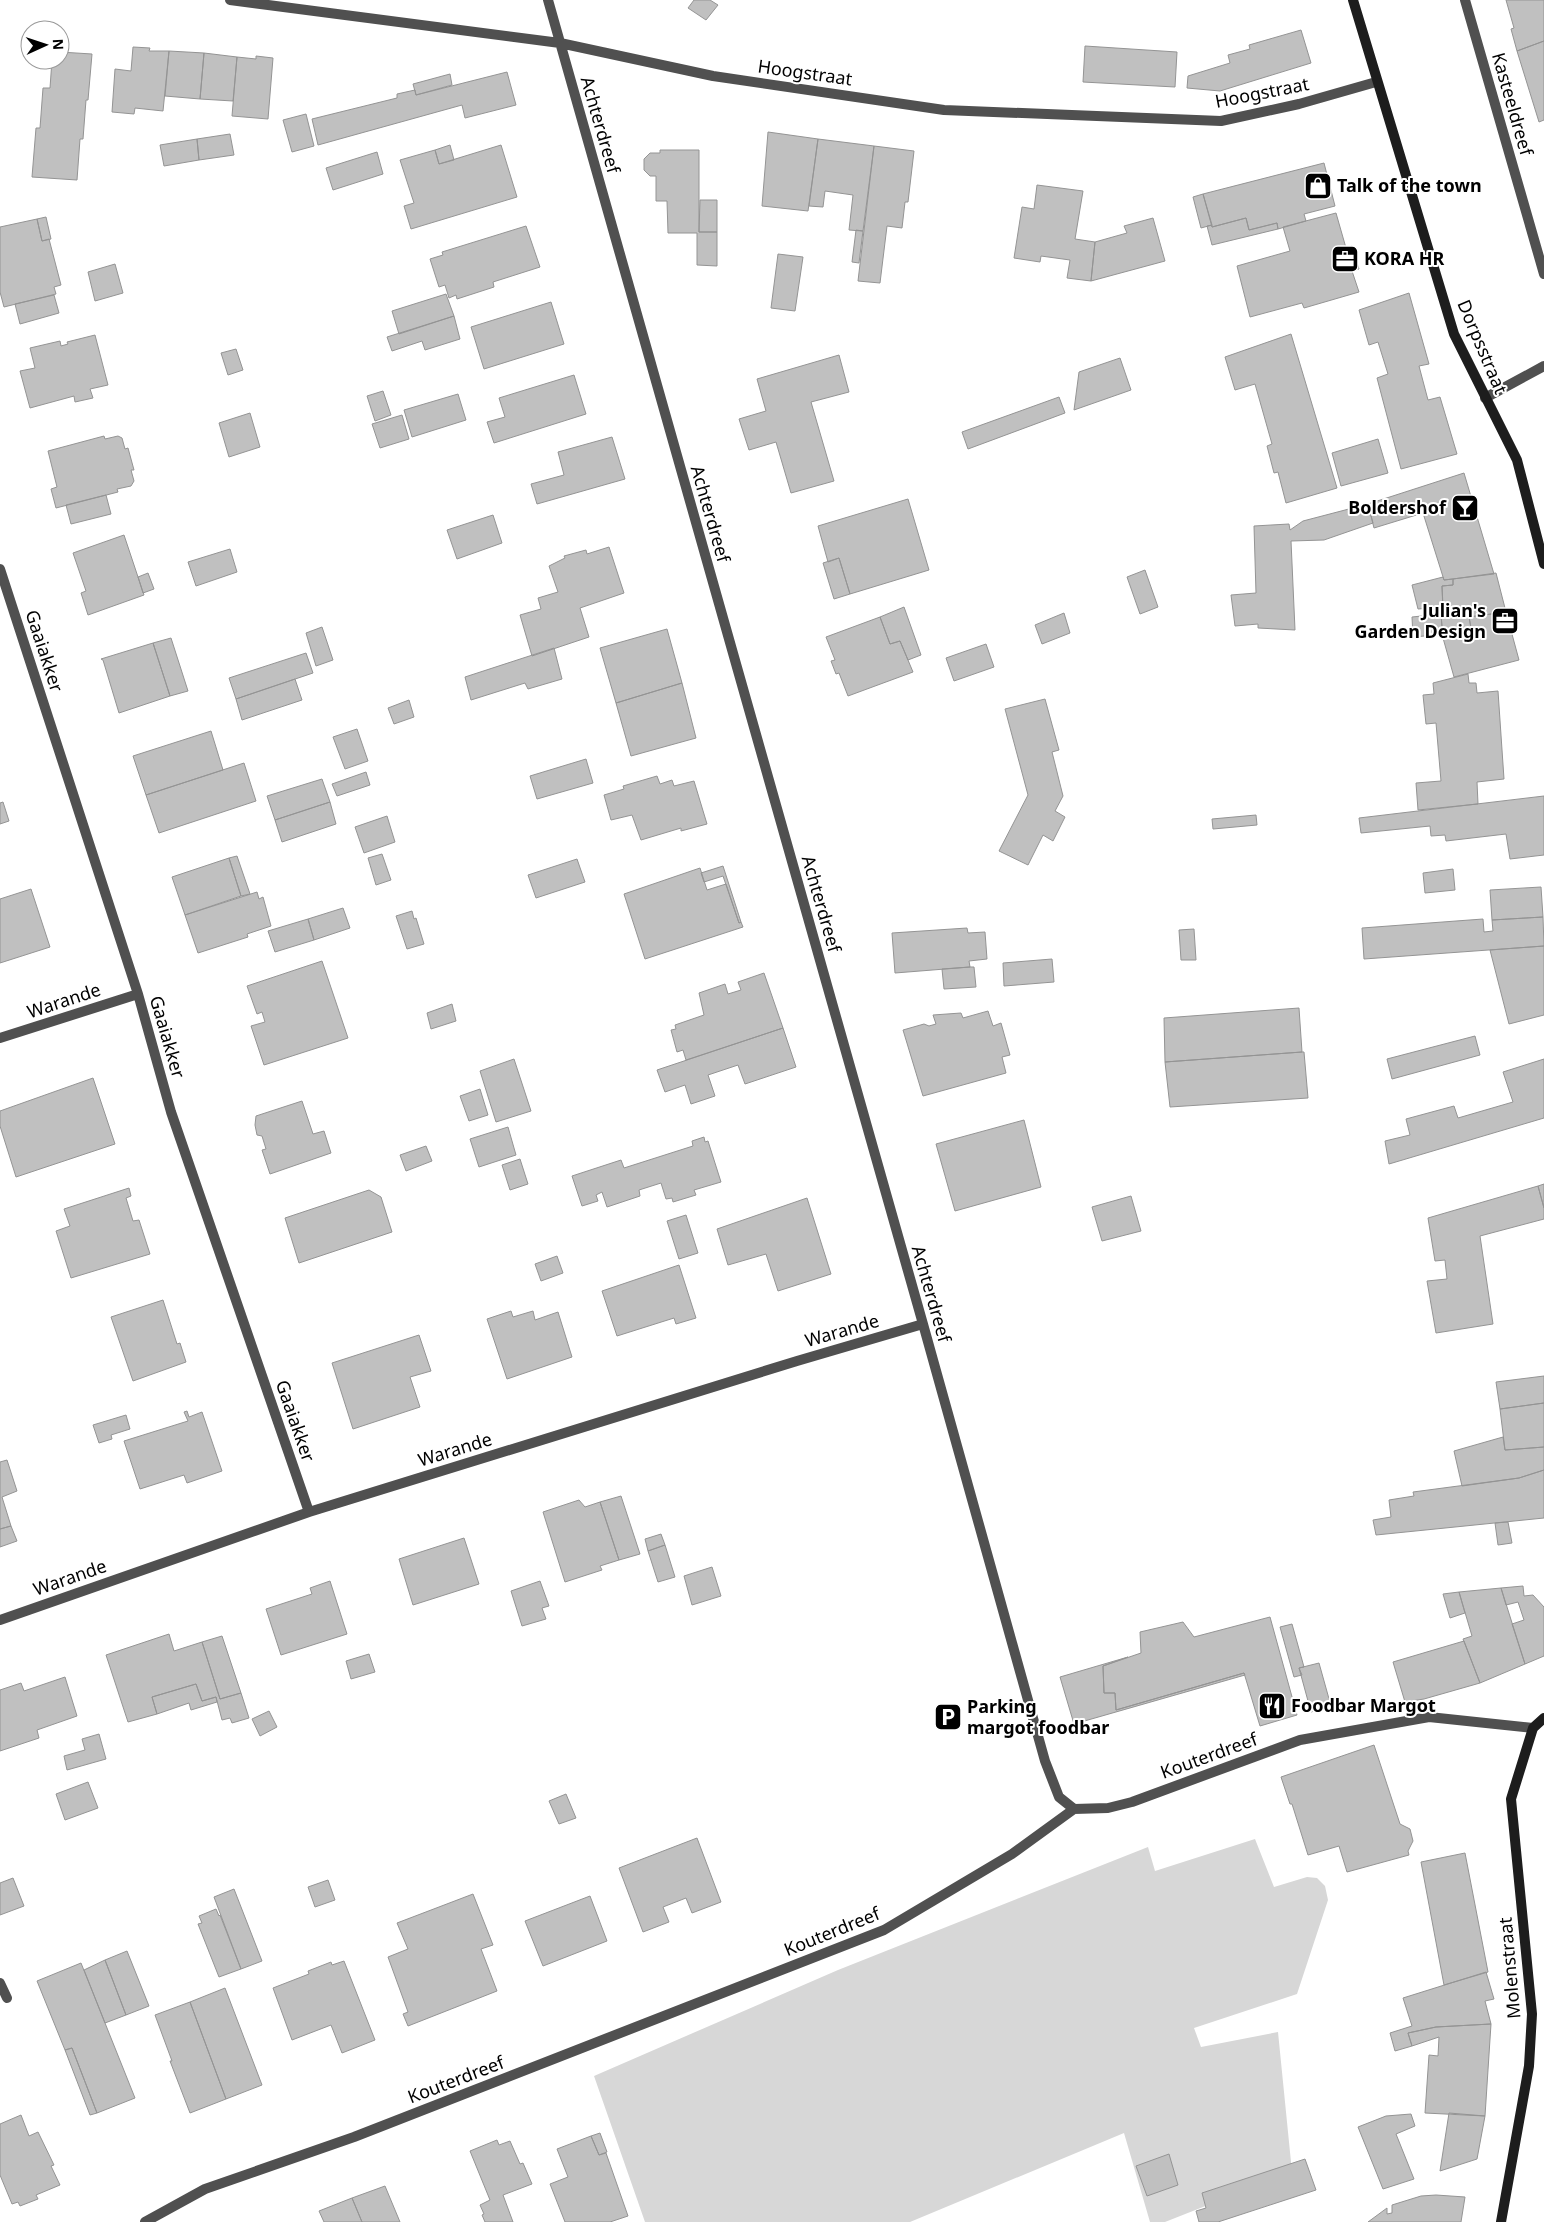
<svg xmlns="http://www.w3.org/2000/svg" width="1544" height="2222" font-family="'Noto Sans',sans-serif">
  <style>
    .green { fill: #d7d7d7 }
    .building { fill: #c0c0c0; stroke: #949494 }
    .lines { fill: none; stroke-linecap: round; stroke-linejoin: round }
    .street { stroke: #505050; stroke-width: 10 }
    .secondary { stroke: #1d1d1d; stroke-width: 10 }
    .labels { text-anchor: middle; stroke-width: 4; stroke-linejoin: round; paint-order: stroke }
    .street-label { font-size: 18px; fill: #000; stroke: #fff }
    .poi-label { font-size: 18px; font-weight: bold; fill: #000; stroke: #fff; text-anchor: start }
  </style>
  <rect width="100%" height="100%" fill="#fff"/>
  <path class="green" d="M1255 1839 1274 1887 1307 1877 1317 1878 1325 1886 1328 1900 1297 1994 1194 2028 1201 2047 1278 2032 1292 2172 1165 2222H1150L1124 2133 910 2222H645L594 2076 838 1970 1148 1847 1155 1871Z"/>
  <path class="building" d="M694 0H710L718 5 706 20 688 8Z
    M1506 0H1544V41L1517 51 1511 29 1514 28Z
    M1301 30 1311 63 1220 91 1187 88 1188 76 1230 63 1228 55 1250 49 1249 45Z
    M1544 41V120L1539 122 1517 51Z
    M1085 46 1177 52 1175 87 1083 82Z
    M133 47 150 48 149 51H169L163 111 135 108 134 114 112 112 115 69 131 71Z
    M169 51 204 53 200 99 165 96Z
    M60 52 92 54 88 100H86L83 139H80L77 180 32 177 36 128H40L43 88H50L52 60H60Z
    M204 53 237 57 233 101 200 99Z
    M256 56 273 58 268 119 232 116 237 57 256 59Z
    M507 72 516 105 465 118 462 105 318 145 312 119 397 98V94L415 90 416 95Z
    M450 74 452 85 416 95 413 84Z
    M306 114 314 146 292 152 283 120Z
    M768 132 818 139 808 211 762 206Z
    M230 134 234 155 199 160 197 139Z
    M197 139 199 160 164 166 160 145Z
    M818 139 874 146 863 231 849 230 853 195 825 191 823 207 809 206Z
    M450 145 454 160 439 164 435 150Z
    M501 145 517 197 411 229 404 206 414 203 400 160 435 150 439 164Z
    M874 146 914 151 908 202H905L902 228 887 226 880 283 858 281Z
    M660 150H699V232H717V266L697 265V233H668L667 201H656V176H650L644 170V159L650 153H660Z
    M377 152 383 174 333 190 326 168Z
    M1324 163 1335 206 1304 214 1306 221 1278 229 1277 223 1249 230 1246 218 1212 227 1203 194Z
    M1037 185 1083 191 1075 239 1095 242 1091 281 1067 278 1070 260 1041 256 1040 262 1014 258 1022 207 1034 209Z
    M1203 194 1212 225 1201 228 1193 197Z
    M700 200H717V232H699Z
    M1336 213 1346 248 1352 246 1359 269 1352 271 1359 292 1304 308 1302 303 1250 317 1237 266 1290 251 1283 227Z
    M46 217 51 239 42 241 37 219Z
    M1153 218 1165 261 1091 281 1095 242 1127 233 1124 226Z
    M1246 218 1249 230 1277 223 1278 229 1212 245 1207 226 1212 225V227Z
    M37 219 42 241 49 239 61 285 54 287 56 294 4 307 0 292V227Z
    M526 226 540 267 493 282 494 287 457 299 456 295 449 298 445 285 439 287 430 259 443 255 442 252Z
    M856 230 863 231 859 263 852 262Z
    M778 254 803 257 795 311 771 308Z
    M115 264 123 293 95 301 88 272Z
    M1409 293 1429 364 1419 366 1428 400 1440 397 1457 454 1401 469 1377 378 1388 374 1378 342 1369 345 1359 310Z
    M446 294 454 316 399 334 392 311Z
    M54 295 59 313 20 324 15 304Z
    M551 302 564 344 484 369 471 327Z
    M454 316 460 339 425 350 422 341 392 351 387 337Z
    M1291 334 1337 488 1286 503 1278 472 1274 473 1267 446 1272 444 1255 384 1235 390 1225 357Z
    M95 335 108 385 90 389 93 398 75 402 74 396 30 408 20 371 35 368 30 348 60 341 61 346 68 344 67 342Z
    M236 349 243 370 228 375 221 353Z
    M839 355 849 392 811 402 834 481 791 493 776 442 749 450 739 419 766 411 757 379Z
    M1120 358 1131 390 1074 410 1079 372Z
    M574 375 586 414 494 443 487 422 505 417 499 398Z
    M383 391 391 415 375 421 367 396Z
    M458 394 466 420 412 437 404 410Z
    M1059 397 1065 413 968 449 962 432Z
    M250 413 260 447 229 457 219 423Z
    M402 415 409 439 380 448 372 424Z
    M104 436 105 439 118 436 122 438 125 449 128 448 134 470H131L134 481 131 486 117 489 118 492 56 508 51 489 57 487 48 451Z
    M612 437 625 479 537 504 531 484 564 475 558 452Z
    M1378 439 1388 473 1341 486 1332 453Z
    M1464 473 1494 574 1444 580 1423 513 1374 528 1368 504Z
    M106 495 111 514 71 524 66 505Z
    M908 499 929 570 850 594 839 558 828 562 818 526Z
    M1368 504 1373 523 1324 540 1291 541 1295 630 1258 628V624L1235 626 1231 595 1256 593 1254 526 1289 524 1290 530 1303 521Z
    M493 515 502 543 457 559 447 530Z
    M124 535 144 595 88 615 81 593 86 591 73 553Z
    M609 547 624 593 580 608 589 637 532 656 520 615 541 609 538 598 558 592 549 566 565 558 564 556 586 550 587 554Z
    M230 549 237 572 196 586 188 562Z
    M839 558 850 594 834 599 823 563Z
    M1145 570 1158 607 1140 614 1127 577Z
    M148 573 154 589 143 593 138 577Z
    M1496 573 1506 612 1469 617 1471 628 1449 629 1442 627 1441 614H1443L1442 586 1453 585V579Z
    M1443 577 1444 580 1453 579V585L1442 586 1443 607 1418 609 1412 585Z
    M904 607 921 655 908 660 900 641 890 644 880 617Z
    M1506 612 1519 660 1454 677 1443 638 1436 635 1413 637 1412 617 1441 614 1442 627 1449 629 1471 628 1469 617Z
    M1064 613 1070 633 1042 644 1035 625Z
    M880 617 890 644 900 641 913 672 848 696 839 673 836 674 831 661 835 660 826 637Z
    M322 627 333 660 316 666 306 633Z
    M667 629 682 683 616 703 600 648Z
    M171 638 188 691 170 696 153 643Z
    M153 643 170 696 119 713 103 660 101 659Z
    M986 644 994 667 954 681 946 658Z
    M554 648 562 679 528 689 525 683 471 700 465 677Z
    M306 653 313 673 236 699 229 678Z
    M1468 674 1469 683H1476L1477 693 1498 691 1504 779 1477 782 1478 804 1418 810 1416 783 1441 781 1436 723 1426 724 1423 695 1434 694 1433 683Z
    M295 679 302 700 242 720 236 699Z
    M682 683 696 738 631 756 616 703Z
    M1045 699 1059 750 1052 752 1063 796 1055 811 1065 817 1053 841 1043 835 1028 865 999 851 1028 795 1005 709Z
    M409 700 414 717 394 724 388 708Z
    M357 729 368 761 345 769 333 737Z
    M211 731 223 770 146 795 133 756Z
    M586 759 593 783 537 799 530 776Z
    M244 763 256 801 159 833 146 795Z
    M366 772 370 785 337 796 332 784Z
    M657 776 660 784 672 780 674 786 694 781 707 824 681 831V828L641 840 632 815 611 820 604 795 624 789 623 786Z
    M322 779 330 802 275 820 267 796Z
    M1544 796V855L1510 859 1506 834 1446 841 1445 835 1431 836 1430 826 1361 833 1359 818Z
    M3 802 9 821 0 824V803Z
    M330 802 336 824 282 842 275 820Z
    M1256 815 1257 825 1213 829 1212 819Z
    M387 816 395 842 364 853 355 827Z
    M382 854 391 880 376 885 368 858Z
    M237 856 250 894 241 896 229 858Z
    M229 858 241 896 185 915 172 877Z
    M577 859 585 882 536 898 528 875Z
    M723 866 741 922 739 923 723 876 704 882 701 873Z
    M700 868 707 890 726 884 739 923 741 922 743 927 645 959 624 894Z
    M1453 869 1455 890 1425 893 1423 873Z
    M1541 887 1543 917 1492 920 1490 890Z
    M31 889 50 947 0 963V899Z
    M257 892 259 899 263 897 271 926 247 934 248 937 198 953 185 915Z
    M343 908 350 928 314 940 308 919Z
    M412 911 414 919 416 918 424 944 407 949 396 916Z
    M1543 917 1544 946 1364 959 1362 928 1483 919 1484 932 1493 931 1492 920Z
    M308 919 314 940 275 952 268 931Z
    M967 928 968 933 985 932 987 959 969 961 970 967 895 973 892 933Z
    M1194 929 1196 960H1181L1179 930Z
    M1544 946V1015L1509 1024 1490 950Z
    M1052 959 1054 982 1004 986 1003 963Z
    M322 961 348 1038 264 1065 251 1026 265 1022 262 1012 257 1014 247 986Z
    M970 967H974L976 987 944 989 942 969Z
    M764 973 783 1028 686 1060 683 1050 677 1052 671 1030 676 1029 675 1025 704 1015 699 993 725 984 728 994 741 990 738 982Z
    M452 1004 456 1021 431 1029 427 1013Z
    M1299 1008 1302 1052 1165 1062 1164 1018Z
    M988 1011 993 1026 1001 1023 1010 1055 1002 1057 1006 1073 923 1096 903 1030 924 1024 929 1026 936 1024 933 1015 961 1013 963 1018Z
    M783 1028 796 1067 745 1084 738 1065 708 1075 715 1096 691 1104 685 1085 665 1092 657 1070Z
    M1475 1036 1480 1055 1392 1079 1387 1059Z
    M1302 1052H1304L1308 1098 1170 1107 1165 1062Z
    M514 1059 531 1111 496 1122 480 1071Z
    M1544 1059V1118L1389 1164 1385 1141 1410 1135 1406 1119 1454 1106 1458 1118 1513 1102 1503 1072Z
    M93 1078 115 1144 16 1177 0 1126V1111Z
    M480 1089 488 1115 469 1121 460 1096Z
    M302 1101 313 1134 324 1131 331 1153 270 1174 262 1150 266 1149 262 1136 257 1135 255 1125 256 1116Z
    M1024 1120 1041 1187 955 1211 936 1144Z
    M508 1127 516 1155 479 1167 470 1139Z
    M704 1137 705 1142 708 1141 721 1182 694 1190 696 1195 673 1202 672 1198 666 1199 661 1183 639 1190 640 1196 607 1207 602 1192 596 1195 598 1201 582 1206 572 1176 621 1160 624 1168 693 1146 692 1141Z
    M426 1146 432 1161 406 1171 400 1155Z
    M520 1159 528 1184 510 1190 502 1165Z
    M1544 1184V1208L1538 1186Z
    M1538 1186 1544 1208V1219L1480 1236 1493 1324 1436 1333 1427 1281 1447 1279 1445 1260 1435 1261 1428 1218Z
    M129 1188 131 1196 126 1198 133 1221 139 1220 150 1254 71 1278 56 1231 70 1226 64 1209Z
    M369 1190 381 1197 392 1232 299 1263 285 1218Z
    M1131 1196 1141 1231 1102 1241 1092 1207Z
    M807 1198 831 1274 778 1291 766 1254 728 1265 717 1229Z
    M686 1215 698 1253 679 1259 667 1221Z
    M557 1256 563 1273 541 1281 535 1264Z
    M679 1265 696 1318 676 1324 674 1318 617 1336 602 1291Z
    M163 1300 177 1344 180 1343 186 1362 133 1381 111 1317Z
    M511 1311 513 1317 533 1311 535 1320 558 1312 572 1357 507 1379 487 1319Z
    M419 1335 431 1371 410 1377 420 1407 353 1429 332 1363Z
    M1544 1376V1403L1500 1409 1496 1382Z
    M1544 1403V1447L1505 1450 1500 1409Z
    M187 1411 189 1417 202 1412 222 1471 187 1483 184 1475 140 1489 124 1441 188 1421 184 1412Z
    M126 1415 130 1429 111 1435 112 1439 99 1443 93 1425Z
    M1503 1437 1505 1450 1544 1447V1470L1519 1478 1462 1486 1454 1451Z
    M7 1460 17 1491 2 1497 11 1526 0 1529V1462Z
    M1544 1470V1518L1376 1535 1373 1520 1391 1517 1389 1500 1414 1496 1413 1492 1519 1478Z
    M621 1496 640 1554 619 1560 600 1502Z
    M579 1500 585 1507 600 1502 619 1560 600 1566 602 1570 565 1582 543 1512Z
    M1508 1522 1512 1543 1498 1545 1495 1523Z
    M11 1526 17 1541 0 1547V1529Z
    M661 1534 665 1545 648 1551 645 1539Z
    M464 1538 479 1584 413 1605 399 1559Z
    M665 1545 675 1577 658 1582 648 1551Z
    M712 1567 721 1596 692 1605 684 1576Z
    M330 1581 347 1634 281 1655 266 1609 312 1594 310 1588Z
    M540 1581 549 1606 542 1608 546 1619 522 1626 511 1591Z
    M1523 1586 1524 1596 1533 1595 1544 1607V1656L1525 1664 1512 1624 1524 1620 1518 1602 1506 1605 1501 1588Z
    M1501 1588 1525 1664 1480 1683 1463 1639 1472 1636 1459 1592Z
    M1459 1592 1465 1613 1450 1618 1443 1594Z
    M1270 1617 1297 1715 1260 1726 1244 1673 1116 1710 1115 1693H1104L1103 1666 1141 1653 1140 1632 1183 1622 1194 1637Z
    M1292 1624 1304 1667 1299 1668 1302 1675 1294 1677 1280 1627Z
    M169 1634 174 1651 202 1642 220 1699 241 1693 249 1718 232 1723 230 1718 222 1720 216 1697 202 1701 196 1684 152 1697 157 1714 128 1722 106 1655Z
    M222 1636 241 1693 220 1699 202 1642Z
    M1464 1641 1480 1683 1424 1699 1405 1702 1393 1662Z
    M369 1654 375 1672 351 1679 346 1661Z
    M1128 1657 1103 1666 1104 1693H1115L1116 1710 1244 1673 1245 1675 1074 1724 1060 1677Z
    M1319 1663 1331 1706 1311 1712 1299 1668Z
    M65 1677 77 1716 37 1730 39 1738 0 1751V1690L21 1683 24 1691Z
    M196 1684 202 1701 216 1697 217 1702 191 1710 189 1703 157 1714 152 1697Z
    M269 1711 277 1727 260 1736 252 1719Z
    M99 1734 106 1759 67 1770 64 1756 85 1750 82 1739Z
    M1374 1745 1400 1824 1410 1829 1413 1841 1408 1851 1409 1855 1347 1872 1339 1846 1308 1855 1292 1804H1290L1281 1777Z
    M88 1782 98 1808 65 1820 56 1794Z
    M566 1794 576 1818 559 1824 549 1801Z
    M697 1838 721 1902 692 1913 686 1898 663 1907 669 1922 643 1932 619 1868Z
    M1465 1853 1488 1972 1444 1985 1421 1862Z
    M13 1878 24 1906 0 1915V1883Z
    M328 1880 335 1900 315 1907 308 1887Z
    M234 1889 262 1961 241 1969 214 1897Z
    M473 1894 493 1945 481 1949 497 1991 408 2026 403 2014 408 2012 388 1957 408 1949 397 1923Z
    M590 1896 607 1941 543 1966 525 1921Z
    M216 1909 219 1916 220 1915 241 1969 219 1977 198 1924 202 1923 199 1916Z
    M127 1951 149 2006 126 2015 105 1960Z
    M105 1960 126 2015 105 2023 84 1970Z
    M344 1961 375 2040 342 2053 331 2025 292 2040 273 1988 309 1974 308 1971 331 1962 332 1965Z
    M81 1963 135 2098 97 2113 72 2048 65 2050 37 1981Z
    M1486 1972 1494 1999 1485 2001 1491 2024 1436 2027 1408 2033 1412 2046 1395 2051 1390 2033 1412 2026 1403 1998Z
    M225 1988 262 2085 226 2099 190 2002Z
    M190 2002 226 2099 190 2113 170 2061H172L155 2015Z
    M1491 2024 1485 2116 1425 2113 1429 2055 1438 2056 1439 2037 1412 2046 1408 2033 1436 2027Z
    M72 2048 97 2113 90 2115 65 2050Z
    M1449 2113 1485 2116 1477 2159 1440 2171Z
    M1411 2114 1415 2126 1396 2134 1414 2179 1383 2189 1358 2127 1386 2116Z
    M21 2115 29 2136 38 2132 54 2165 51 2166 60 2185 36 2195 38 2199 20 2206 18 2202 12 2204 0 2175V2124Z
    M600 2133 607 2152 599 2155 591 2136Z
    M591 2136 599 2155 606 2153 628 2216 610 2222H565L550 2184 568 2177 557 2149Z
    M497 2140 499 2145 510 2141 520 2164 523 2163 532 2184 503 2195 513 2222H485L482 2215 484 2214 480 2205 490 2200 470 2151Z
    M1169 2154 1178 2185 1147 2196 1136 2166Z
    M1305 2159 1316 2190 1218 2222H1199L1196 2211 1206 2208 1202 2193Z
    M385 2186 400 2222H362L352 2198Z
    M1436 2195 1465 2197 1461 2222H1368L1387 2208V2214L1392 2213V2205L1421 2196Z
    M352 2198 362 2222H324L319 2211Z"/>
  <g class="lines">
    <path class="street" d="M230 0 560 43 713 76 944 110 1221 121 1299 104 1376 82
      M548 0 923 1324 1045 1761 1059 1797 1074 1809
      M1465 0 1544 274
      M1485 398 1544 366
      M0 569 138 994 171 1112 309 1512
      M0 1038 138 994
      M0 1620 309 1512 797 1361 923 1324
      M0 1983 7 1998
      M145 2222 205 2189 354 2137 884 1930 1012 1854 1074 1809 1108 1808 1132 1802 1300 1740 1429 1717 1533 1728"/>
    <path class="secondary" d="M1353 0 1454 334 1517 460 1544 564
      M1501 2222 1529 2066 1532 2014 1511 1799 1533 1728 1544 1718"/>
  </g>
  <defs>
    <g id="shop-square" transform="scale(1.4375)"><rect x="-9" y="-9" width="18" height="18" rx="4" fill="#000" stroke="#fff"/><path d="M-5-2.5h2.3a2.7 3.5 0 0 1 5.4 0H5L5.5 6h-11ZM-1.5-2.5h3a1.5 2.3 0 0 0-3 0Z" fill="#fff"/></g>
    <g id="office-square" transform="scale(1.4375)"><rect x="-9" y="-9" width="18" height="18" rx="4" fill="#000" stroke="#fff"/><path d="M-6-3h4V-5.5h4V-3h4V5H-6ZM-1-4.5V-3h2v-1.5ZM-6 0V1H6V0Z" fill="#fff"/></g>
    <g id="bar-square" transform="scale(1.4375)"><rect x="-9" y="-9" width="18" height="18" rx="4" fill="#000" stroke="#fff"/><path d="M-6-5H6L.8 .8V4.5H3.5V6h-7V4.5H-.8V.8Z" fill="#fff"/></g>
    <g id="restaurant-square" transform="scale(1.4375)"><rect x="-9" y="-9" width="18" height="18" rx="4" fill="#000" stroke="#fff"/><path d="M-5-6h1v4h1v-4h1v4h1v-4h1v5L-1.5 .5V6h-2V.5L-5-1ZM5-6V6H3V1.5H1.5Q1.5-4 5-6Z" fill="#fff"/></g>
    <g id="parking-square" transform="scale(1.4375)"><rect x="-9" y="-9" width="18" height="18" rx="4" fill="#000" stroke="#fff"/><path d="M-3.5-5.5H1a3.5 3.5 0 0 1 0 7H-1V5.5H-3.5ZM-1-3.4V-.6H.8a1.4 1.4 0 0 0 0-2.8Z" fill="#fff"/></g>
  </defs>
  <g fill-rule="evenodd">
    <use href="#shop-square" x="1318" y="186"/>
    <use href="#office-square" x="1345" y="259"/>
    <use href="#bar-square" x="1465" y="508"/>
    <use href="#office-square" x="1505" y="621"/>
    <use href="#restaurant-square" x="1272" y="1706"/>
    <use href="#parking-square" x="948" y="1717"/>
  </g>
  <g class="labels">
    <g class="street-label">
      <text transform="translate(805 73) rotate(8)" y="6">Hoogstraat</text>
      <text transform="translate(1262 93) rotate(-11)" y="6">Hoogstraat</text>
      <text transform="translate(1512 104) rotate(74)" y="6">Kasteeldreef</text>
      <text transform="translate(600 125) rotate(74)" y="6">Achterdreef</text>
      <text transform="translate(1482 347) rotate(67)" y="6">Dorpsstraat</text>
      <text transform="translate(710 514) rotate(74)" y="6">Achterdreef</text>
      <text transform="translate(44 651) rotate(72)" y="6">Gaaiakker</text>
      <text transform="translate(821 904) rotate(74)" y="6">Achterdreef</text>
      <text transform="translate(64 1001) rotate(-18)" y="6">Warande</text>
      <text transform="translate(167 1037) rotate(74)" y="6">Gaaiakker</text>
      <text transform="translate(931 1294) rotate(74)" y="6">Achterdreef</text>
      <text transform="translate(842 1331) rotate(-16)" y="6">Warande</text>
      <text transform="translate(295 1421) rotate(71)" y="6">Gaaiakker</text>
      <text transform="translate(455 1450) rotate(-17)" y="6">Warande</text>
      <text transform="translate(70 1578) rotate(-19)" y="6">Warande</text>
      <text transform="translate(1209 1756) rotate(-20)" y="6">Kouterdreef</text>
      <text transform="translate(832 1932) rotate(-22)" y="6">Kouterdreef</text>
      <text transform="translate(1510 1968) rotate(-95)" y="6">Molenstraat</text>
      <text transform="translate(456 2080) rotate(-21)" y="6">Kouterdreef</text>
    </g>
    <g class="poi-label">
      <text x="1337" y="192">Talk of the town</text>
      <text x="1364" y="265">KORA HR</text>
      <text x="1446" y="514" text-anchor="end">Boldershof</text>
      <text x="1486" y="617" text-anchor="end">Julian's<tspan x="1486" dy="21">Garden Design</tspan></text>
      <text x="1291" y="1712">Foodbar Margot</text>
      <text x="967" y="1713">Parking<tspan x="967" dy="21">margot foodbar</tspan></text>
    </g>
  </g>
  <g transform="translate(45 45) rotate(87)"><circle r="24" fill="#ffffff" stroke="#999999"/>
  <path d="M0-4L9 19L0 12L-9 19Z" fill="#000000"/>
  <text y="-8" font-size="14" font-weight="bold" text-anchor="middle" fill="#000000">N</text>
  </g>
</svg>
